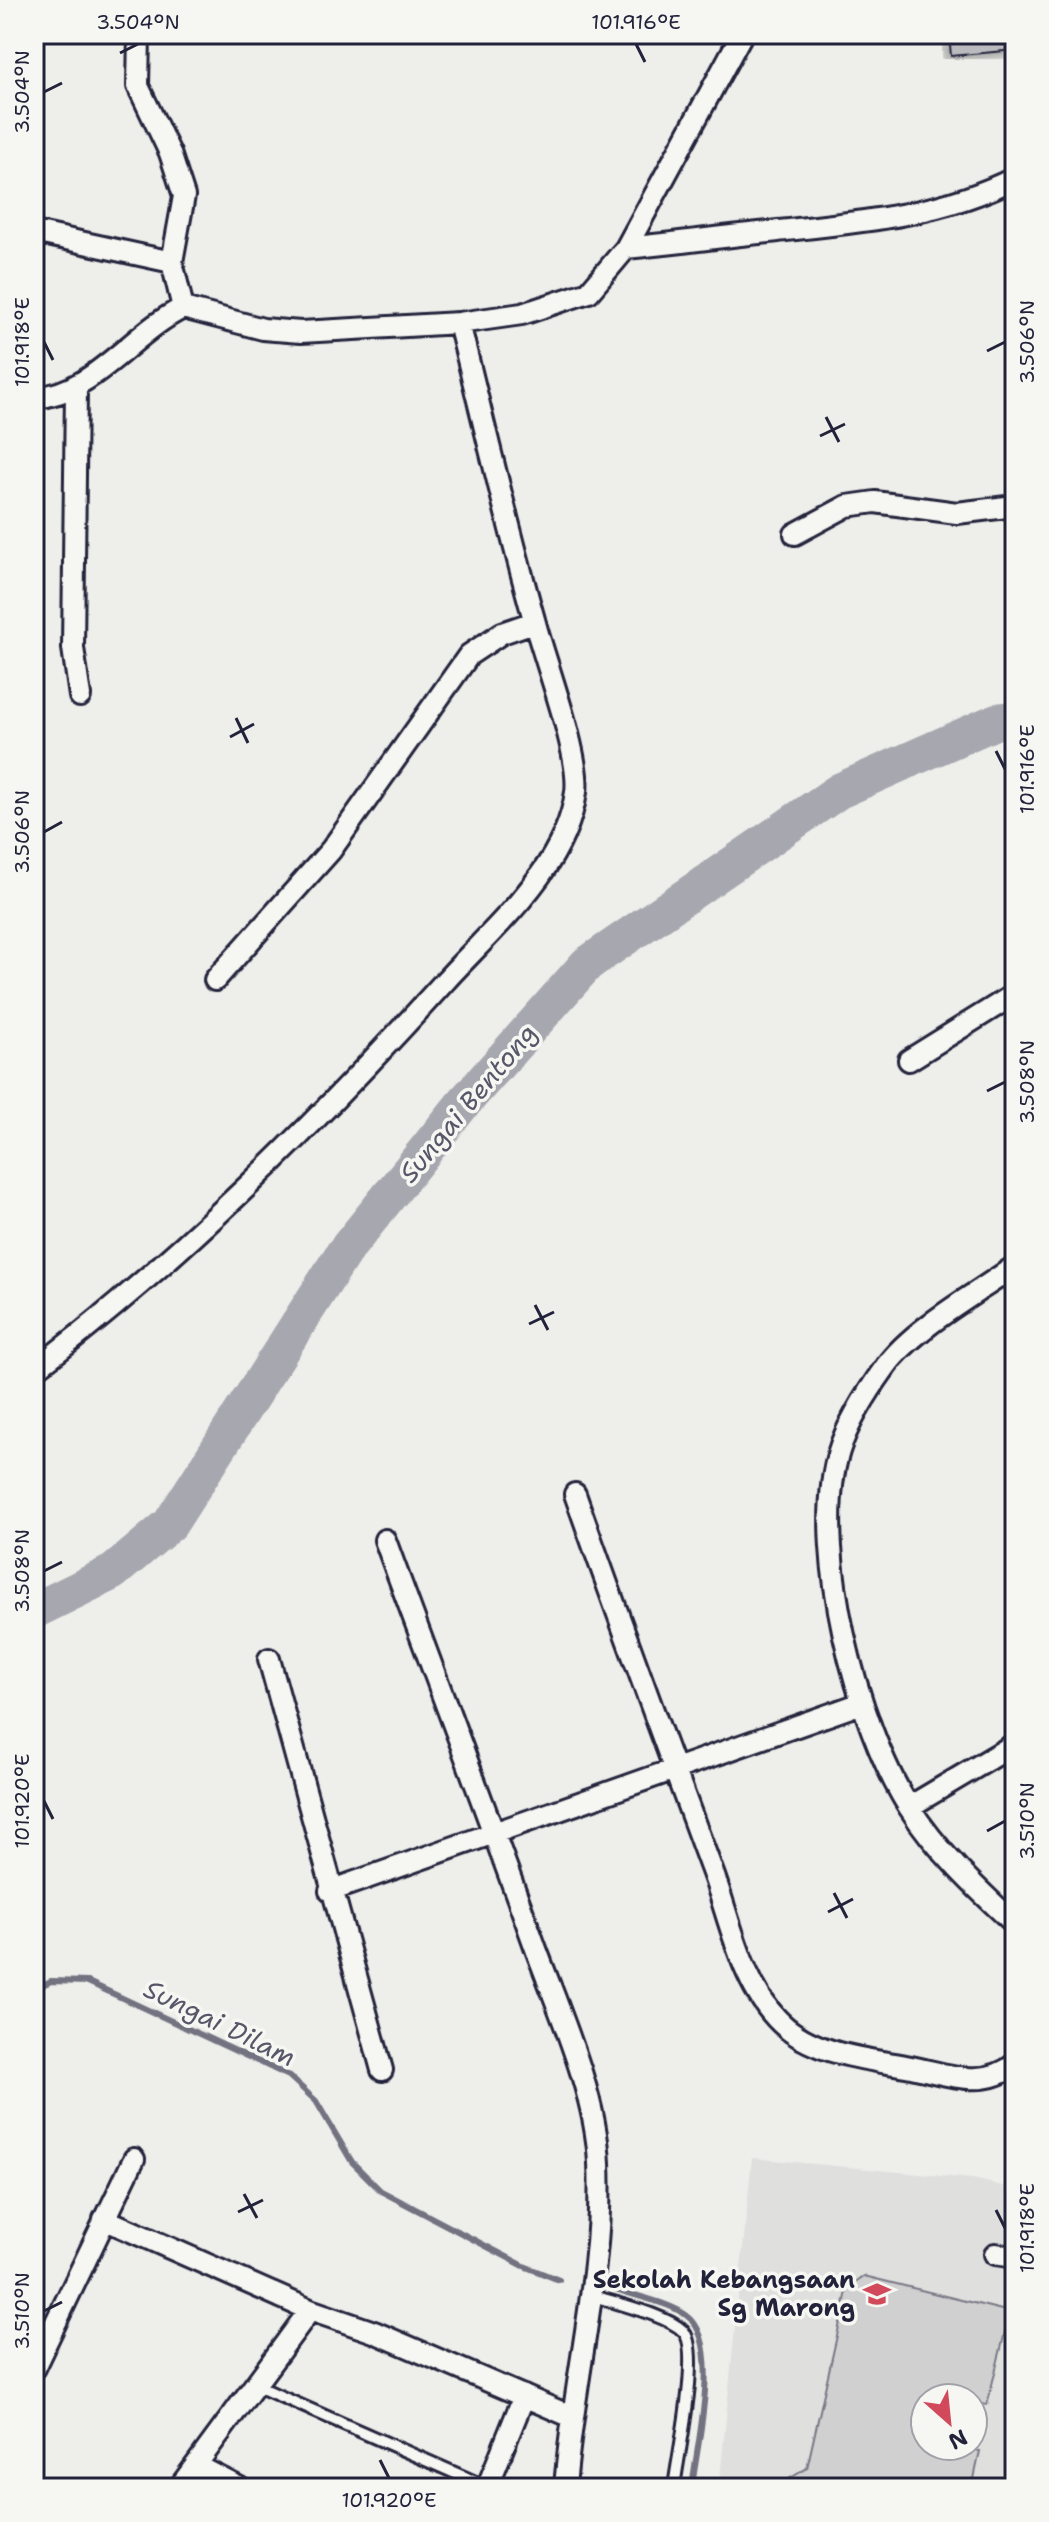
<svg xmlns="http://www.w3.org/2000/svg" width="1049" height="2522" font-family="'Shantell Sans',sans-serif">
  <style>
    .built { fill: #dfdfde; fill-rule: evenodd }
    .green { fill: #d0d0d1; stroke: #797986; stroke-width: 2 }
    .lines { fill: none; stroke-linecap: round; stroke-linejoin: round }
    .stream { stroke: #727281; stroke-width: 6 }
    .river { stroke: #a7a7af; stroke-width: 36 }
    .building { fill: #bbbbbf; stroke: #22223b; stroke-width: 2; filter: url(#shadow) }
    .lane-casing { stroke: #22223b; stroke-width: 16 }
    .street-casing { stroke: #22223b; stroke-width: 26 }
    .lane { stroke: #f6f6f2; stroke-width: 10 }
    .street { stroke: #f6f6f2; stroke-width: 20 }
    .ticks { fill: none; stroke: #22223b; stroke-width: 3 }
    .labels { text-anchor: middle; stroke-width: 7; stroke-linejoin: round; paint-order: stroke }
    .poi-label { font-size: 24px; font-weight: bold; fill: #22223b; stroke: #f6f6f2; text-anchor: end }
    .water-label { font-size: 26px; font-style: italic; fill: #575769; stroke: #f6f6f2 }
    .neatline { fill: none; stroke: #22223b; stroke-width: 3 }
    .ticks-label { font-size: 20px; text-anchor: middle; fill: #22223b }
  </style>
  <defs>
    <filter id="shadow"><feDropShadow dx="-7" dy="7" stdDeviation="4" flood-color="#0004"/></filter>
  </defs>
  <rect width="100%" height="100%" fill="#eeeeeb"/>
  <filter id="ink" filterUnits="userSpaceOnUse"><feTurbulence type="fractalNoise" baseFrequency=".0125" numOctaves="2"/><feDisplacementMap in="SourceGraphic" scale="16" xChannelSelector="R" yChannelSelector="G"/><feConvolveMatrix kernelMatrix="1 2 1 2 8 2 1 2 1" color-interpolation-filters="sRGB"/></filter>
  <g filter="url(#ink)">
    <path class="built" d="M752 2158 973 2179 1015 2189V2488H719ZM925 2398H973V2446H925Z"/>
    <path class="green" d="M864 2276 1010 2312 987 2405 973 2403V2398H925V2446H957L980 2451 972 2488H774L807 2468 848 2287Z"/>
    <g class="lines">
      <path class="stream" d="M34 1989 51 1981 88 1982 289 2076 316 2101 352 2162 381 2191 524 2266 559 2280
        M616 2289C637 2297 668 2302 686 2315 724 2341 696 2446 692 2488"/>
      <path class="river" d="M34 1611 113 1572 170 1524 344 1252 461 1106 587 964 839 791 997 721 1015 719"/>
    </g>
    <path class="building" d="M949 34H1015V50L951 56Z"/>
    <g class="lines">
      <g class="lane-casing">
        <path id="lane" d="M591 2295C614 2303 667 2315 683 2331 702 2348 677 2459 674 2488
          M257 2386 487 2487"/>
      </g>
      <g class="street-casing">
        <path id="street" d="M139 34 138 86 170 153 184 196 172 262 183 308
          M34 232 172 262
          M626 248C677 243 728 236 778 231 861 222 939 216 1015 178
          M76 389 73 648 80 696
          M34 398C94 394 131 333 183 308L263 329 301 332 459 323 522 314 589 292 626 248 742 34
          M795 534 847 506 875 502 957 513 1015 506
          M215 980 331 850 469 655 502 633 534 622
          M909 1060 1015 994
          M1015 1266C976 1294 914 1328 886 1366 868 1391 848 1422 839 1451 810 1545 857 1726 909 1807 937 1851 977 1889 1015 1924
          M34 1370C185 1255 319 1121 446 980 495 926 566 868 576 792 581 756 545 662 535 623 507 524 484 423 459 323
          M575 1494C620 1622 667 1749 714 1876 731 1924 743 1987 781 2023 814 2055 868 2059 911 2067 947 2074 984 2090 1015 2064
          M385 1540C435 1676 487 1812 536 1949 560 2014 596 2094 599 2163 604 2271 573 2380 565 2488
          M269 1659 382 2070
          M909 1807 1015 1744
          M330 1891 862 1703
          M104 2219 310 2310 374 2332 570 2416
          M995 2254 1015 2257
          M34 2368 134 2159
          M196 2465 240 2488
          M179 2488 310 2310
          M487 2488 524 2396"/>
      </g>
      <use href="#lane" class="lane"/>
      <use href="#street" class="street"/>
    </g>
  </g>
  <path class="ticks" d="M636 44 645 62M120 53 138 44M44 92 62 83M44 342 53 360M987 351 1005 342M826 417 839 442M820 436 845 424M236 718 248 743M230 737 254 724M996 751 1005 769M44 832 62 822M987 1091 1005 1082M535 1305 548 1330M529 1324 554 1312M44 1571 62 1562M44 1801 53 1819M987 1831 1005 1821M834 1893 847 1918M828 1912 853 1899M244 2194 257 2218M996 2210 1005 2228M238 2212 263 2200M44 2311 62 2302M380 2460 389 2478"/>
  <defs>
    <g id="school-bare" transform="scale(2.16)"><path d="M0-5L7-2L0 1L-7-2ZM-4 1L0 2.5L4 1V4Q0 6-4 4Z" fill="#d1495b" stroke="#f6f6f2" stroke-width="2.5" paint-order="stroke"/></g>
  </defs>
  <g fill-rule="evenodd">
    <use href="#school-bare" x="877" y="2294"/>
  </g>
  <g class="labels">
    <g class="poi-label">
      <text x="855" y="2288">Sekolah Kebangsaan<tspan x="855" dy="28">Sg Marong</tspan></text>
    </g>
    <g class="water-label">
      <text transform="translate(468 1103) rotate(-50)" y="9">Sungai Bentong</text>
      <text transform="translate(220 2023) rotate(26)" y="9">Sungai Dilam</text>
    </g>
  </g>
  <rect width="1049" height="2522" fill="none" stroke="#f6f6f2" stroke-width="88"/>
  <g transform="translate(949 2422) rotate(153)"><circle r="38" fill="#f6f6f2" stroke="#a1a1a9" stroke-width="2"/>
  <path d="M0-6L14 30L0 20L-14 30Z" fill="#d1495b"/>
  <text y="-12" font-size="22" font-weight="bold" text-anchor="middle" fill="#22223b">N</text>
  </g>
  <rect x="44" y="44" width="961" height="2434" class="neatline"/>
  <g class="ticks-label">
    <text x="138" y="29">3.504°N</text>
    <text x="636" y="29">101.916°E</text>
    <text transform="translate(22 92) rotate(-90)" y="7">3.504°N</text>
    <text transform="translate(1027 342) rotate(-90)" y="7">3.506°N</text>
    <text transform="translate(22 342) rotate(-90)" y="7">101.918°E</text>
    <text transform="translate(1027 769) rotate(-90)" y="7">101.916°E</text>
    <text transform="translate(22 832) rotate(-90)" y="7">3.506°N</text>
    <text transform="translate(1027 1082) rotate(-90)" y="7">3.508°N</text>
    <text transform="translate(22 1571) rotate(-90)" y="7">3.508°N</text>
    <text transform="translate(22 1801) rotate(-90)" y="7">101.920°E</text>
    <text transform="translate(1027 1821) rotate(-90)" y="7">3.510°N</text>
    <text transform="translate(1027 2228) rotate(-90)" y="7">101.918°E</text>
    <text transform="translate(22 2311) rotate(-90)" y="7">3.510°N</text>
    <text x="389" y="2507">101.920°E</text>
  </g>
</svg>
